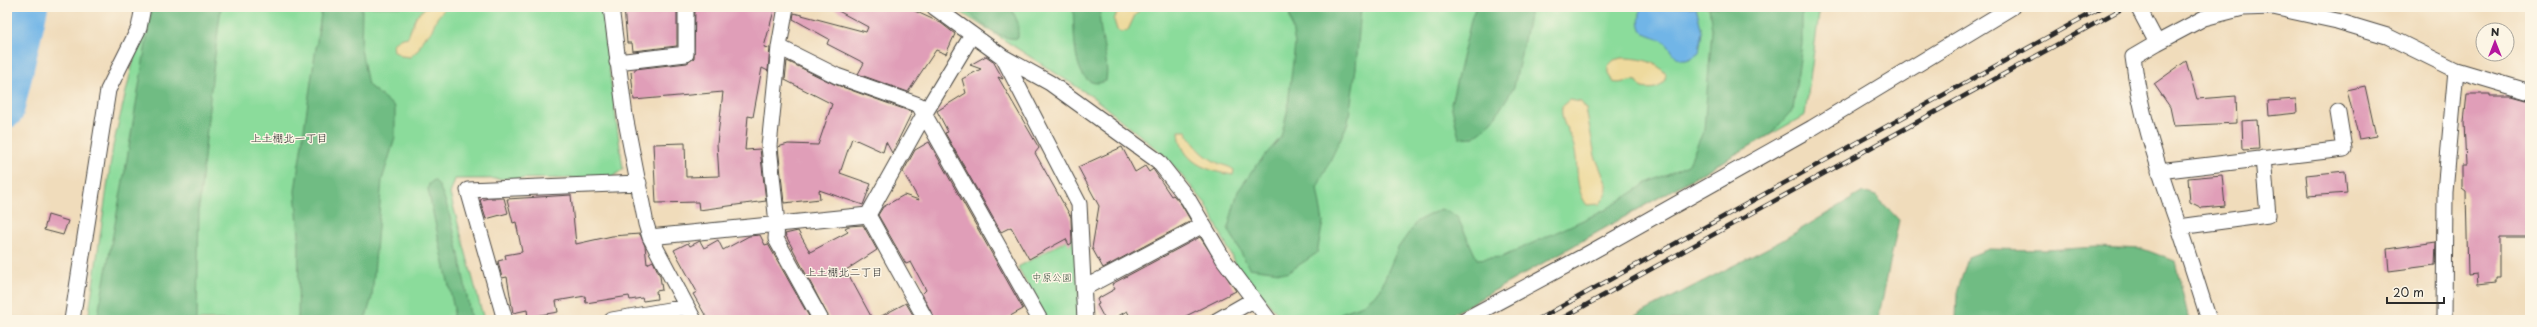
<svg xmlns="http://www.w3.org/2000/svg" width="2537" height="327" font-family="'Playpen Sans','Klee One',sans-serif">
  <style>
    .green { fill: #8bdc9b; stroke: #5b8463 }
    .forest { fill: #70bc83; stroke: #4e7457 }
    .sand { fill: #eeda9e; stroke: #8c8264 }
    .water { fill: #71b5e7; stroke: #4e7089 }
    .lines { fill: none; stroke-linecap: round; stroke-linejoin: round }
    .river { stroke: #71b5e7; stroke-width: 34 }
    .building { fill: #e09eb8 }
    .street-casing { stroke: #494641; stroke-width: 17 }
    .street { stroke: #fff; stroke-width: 15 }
    .rail-casing { stroke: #2b2b2b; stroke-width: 4.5 }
    .rail { stroke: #fcf5e5; stroke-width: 3; stroke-dasharray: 9; stroke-linecap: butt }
    .labels { text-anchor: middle; stroke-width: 3; stroke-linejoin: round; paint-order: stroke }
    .park-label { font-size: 10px; fill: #435747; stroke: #fcf5e5 }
    .neighbourhood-label { font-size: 11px; fill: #2b2b2b; stroke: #fcf5e5 }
  </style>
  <rect width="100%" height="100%" fill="#fcf5e5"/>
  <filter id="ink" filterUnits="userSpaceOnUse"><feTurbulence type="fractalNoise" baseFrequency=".025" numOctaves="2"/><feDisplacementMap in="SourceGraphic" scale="8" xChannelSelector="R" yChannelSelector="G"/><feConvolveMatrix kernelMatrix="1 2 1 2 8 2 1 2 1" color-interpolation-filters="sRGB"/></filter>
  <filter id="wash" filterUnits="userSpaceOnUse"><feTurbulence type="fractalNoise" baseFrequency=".012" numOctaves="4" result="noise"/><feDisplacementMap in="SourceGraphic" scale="16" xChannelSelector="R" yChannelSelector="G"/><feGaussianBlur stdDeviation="0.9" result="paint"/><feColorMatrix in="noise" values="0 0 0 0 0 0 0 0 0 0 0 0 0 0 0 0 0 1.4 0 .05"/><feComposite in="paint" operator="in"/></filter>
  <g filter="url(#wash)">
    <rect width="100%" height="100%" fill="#f0dcbb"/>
    <path class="green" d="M140 7H604L606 46 623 169 611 178 455 179 450 194 484 320H88L113 146 135 54Z
      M953 7H1820L1805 115 1442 320H1283L1238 269 1206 204 1164 155 1094 98Z
      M1076 235 1080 320H1047L1018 267Z"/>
    <path class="forest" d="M152 7H221L212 79 199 208 197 318 196 320H97L126 165Z
      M322 7H362L361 49 368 85 395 107V138L382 180 372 297 365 320H298L299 235 295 191Z
      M961 7H1011L1018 23V38C999 42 976 18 961 7Z
      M1073 7H1100C1097 32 1110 57 1106 81 1070 95 1075 28 1073 7Z
      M1288 7H1361L1356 68 1348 123 1317 188 1323 222 1317 253 1287 273 1249 268 1228 228 1238 191 1256 166 1281 137 1287 113 1295 44Z
      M1476 7H1531L1514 87 1492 122 1474 137 1459 138 1451 104 1472 16Z
      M1709 7H1802V44L1793 109 1771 134 1442 320H1334L1341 313 1362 305 1379 292 1398 248 1417 221 1441 209 1457 216 1477 259 1502 257 1605 210 1647 183 1688 165 1704 130 1712 30Z
      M434 180C450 191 467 296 471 320H452L454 309 428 190 429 184Z
      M1863 192 1876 196 1899 220 1878 320H1628L1781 241Z
      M2097 247 2143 249 2175 261 2189 320H1956L1957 293 1968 257 1989 249 2046 250Z"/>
    <path class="sand" d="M426 7H446C443 12 438 15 436 20 432 27 433 34 424 37L418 50 410 57 401 56 394 51 393 44 399 39 408 37 416 16Z
      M1119 7H1143L1135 15 1128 30 1122 32 1117 30 1114 20Z
      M1621 58C1638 58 1655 60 1666 74 1664 88 1655 90 1642 88L1637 81C1628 79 1622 85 1613 82L1608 74V66L1614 60Z
      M1569 100 1581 102 1586 109 1595 156 1606 183V195L1600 204 1587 205C1573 187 1580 164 1573 143 1568 128 1560 122 1562 106Z
      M1179 131H1186C1194 146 1204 157 1220 164 1225 166 1229 166 1234 170L1233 175C1207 171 1180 162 1179 131Z"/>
    <path class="water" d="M1641 7H1696L1702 32 1699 53C1675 72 1675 48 1662 40 1656 36 1644 36 1641 29 1638 22 1640 14 1641 7Z"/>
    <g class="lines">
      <path class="river" d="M7 111 31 7"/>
    </g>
    <g id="blocks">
      <path class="building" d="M624 7H677V46L633 51 632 43H627Z
        M695 7H775L764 47 770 48 768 71 762 68 753 117 748 116 745 150 760 149 766 201 699 210 698 202 656 203 653 144 685 143 686 177 719 176 717 144 723 92 634 100 631 72 635 71V69L687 63 694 58Z
        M831 7H906L941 23 955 34 946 54 936 50 908 92 858 74 864 63 827 44 829 39 793 19 794 13 866 32 868 27Z
        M986 56 993 61 1003 79 998 77 1039 148 1035 153 1071 217 1072 243 1069 245 1066 239 1029 259 1011 227 1001 232 945 133 948 132 937 111 966 93 962 79 981 69 970 65Z
        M787 61 834 84 912 112 892 153 886 142 883 152 852 138 840 173 871 184 863 205 819 190 820 199 784 203 778 147 788 144 818 145 832 104 785 80Z
        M2186 61 2197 99 2236 96 2237 123 2174 126 2170 107 2154 84Z
        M2365 86 2376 136 2359 139 2347 90Z
        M2467 94H2490V96H2512L2530 101V237H2500V278H2496V282L2478 284 2477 274 2468 275 2466 192 2462 189V165H2466L2464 122Z
        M2296 99 2297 113 2269 116 2268 101Z
        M2257 120 2259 149 2243 150 2242 121Z
        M929 142 1023 309 1003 320H935L922 294 926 290 911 262 906 264 878 215 883 207 904 195 919 200 903 172 915 150Z
        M1122 147 1135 172 1145 166 1149 172 1153 169 1171 196 1173 195 1181 204 1191 221 1103 268 1092 248 1099 206 1078 167Z
        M2345 171 2347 193 2308 196 2306 175Z
        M2222 175 2225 206 2202 208 2190 202 2188 178Z
        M571 195 576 244 612 236 640 234 645 246 647 264 653 261 660 276 662 290 656 291 657 299 643 301 642 298 630 300 629 296 586 303 585 296 556 301 558 312 528 317 527 310 513 313 507 277 502 278 498 261 506 259 505 255 522 252 516 222 513 223 507 199Z
        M489 198H504L508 213 486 219 480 200Z
        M48 215 68 221 63 235 44 230Z
        M863 225 877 250 846 270 873 320H830L785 234 798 231 810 252 848 232 845 228 849 226Z
        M760 235 765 245 768 244 811 320H708L693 294 697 292 674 250 688 243 690 246 700 241 704 248 718 240 723 250 749 236Z
        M1200 237 1236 291 1178 320H1132L1127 311 1111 320H1105L1097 305 1099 304 1097 299 1115 289 1112 284Z
        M2436 242 2435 265 2389 271 2387 249Z
        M906 303 916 320H874Z"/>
    </g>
  </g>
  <g filter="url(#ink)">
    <use href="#blocks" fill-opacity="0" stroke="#494641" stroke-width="1"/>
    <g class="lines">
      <g class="street-casing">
        <path id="street" d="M611 7 625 116 646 224 650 237 694 320
          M786 7 779 47 837 76 919 105 1040 320
          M934 7 1003 57 1050 83 1158 161 1188 199 1224 260 1269 320
          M2138 7 2157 43 2133 57C2140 113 2155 157 2173 210 2186 246 2197 283 2209 320
          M2157 43 2204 18 2243 8 2273 7 2337 21 2387 36 2456 70 2530 92
          M779 47 769 146 777 224 776 239 821 320
          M1003 57 1079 204 1085 320
          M617 62 686 54V7
          M2159 171 2344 149 2338 112
          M868 215 925 113 972 35
          M868 215 926 320
          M2179 227 2268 215 2263 158
          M650 237 868 215
          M1084 288 1203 225
          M72 320 108 90 139 28 143 7
          M505 320 468 190 639 183
          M612 320 686 307
          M1218 320 1253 300
          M1464 320 1584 256 1812 128 2012 7
          M2444 320 2445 192 2456 70"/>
      </g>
      <use href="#street" class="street"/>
      <g class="rail-casing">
        <path id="rail" d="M1537 320 2102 7
          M1559 320 2125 7"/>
      </g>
      <use href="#rail" class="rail"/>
    </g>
  </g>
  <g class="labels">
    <g class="park-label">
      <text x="1052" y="281">中原公園</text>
    </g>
    <g class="neighbourhood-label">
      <text x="289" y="142">上土棚北一丁目</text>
      <text x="844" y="276">上土棚北二丁目</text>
    </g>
  </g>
  <rect width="2537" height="327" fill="none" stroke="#fcf5e5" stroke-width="24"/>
  <g transform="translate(2495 42)"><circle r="19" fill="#fcf5e5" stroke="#a8a49b"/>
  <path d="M0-3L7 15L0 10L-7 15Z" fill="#b5179e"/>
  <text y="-6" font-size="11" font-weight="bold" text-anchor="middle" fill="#2b2b2b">N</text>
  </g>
  <path d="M2387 297v6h57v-6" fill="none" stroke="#2b2b2b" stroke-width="2"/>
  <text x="2393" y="297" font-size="12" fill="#2b2b2b" stroke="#fcf5e5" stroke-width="3" paint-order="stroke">20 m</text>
</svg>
